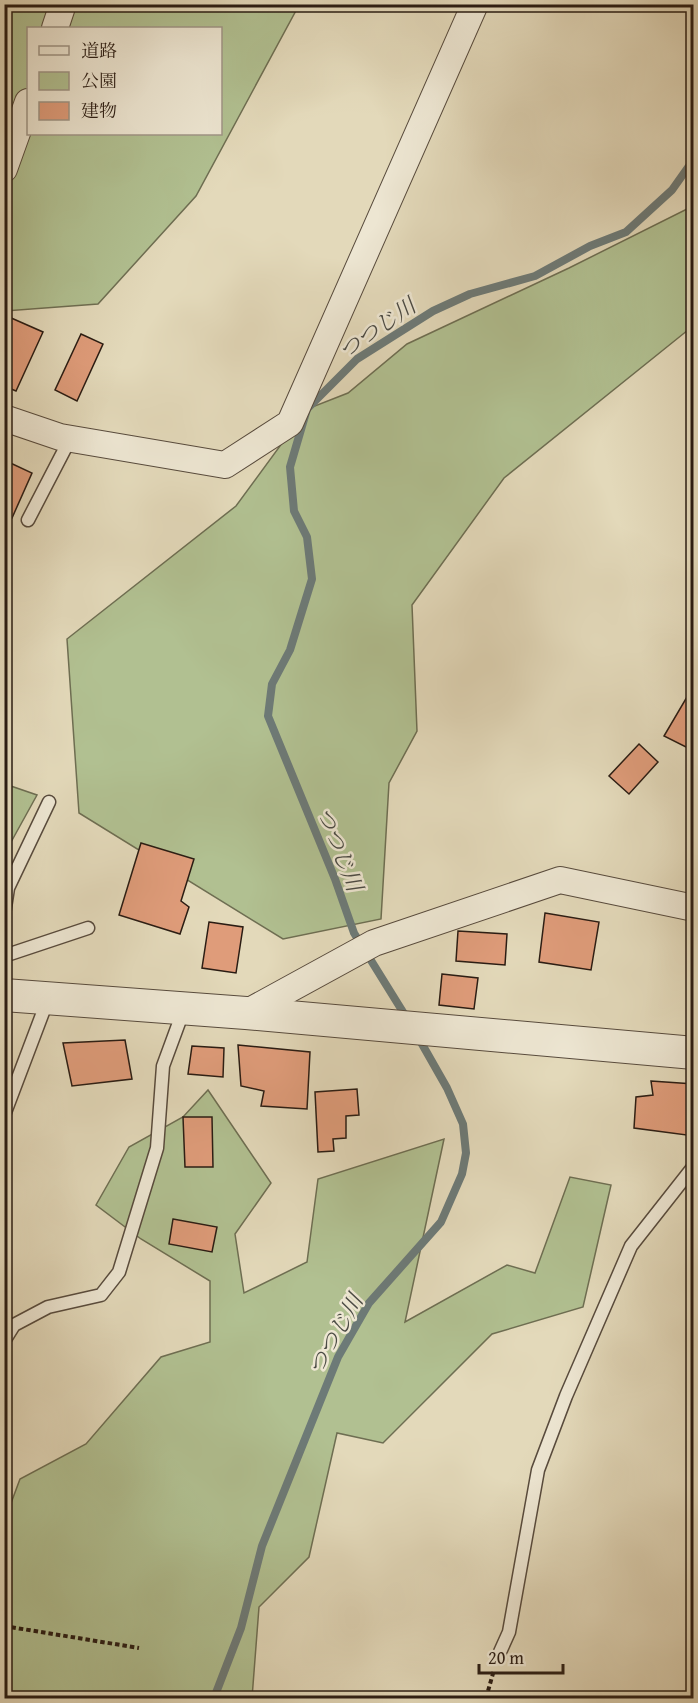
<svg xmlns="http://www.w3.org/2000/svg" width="698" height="1703" font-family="'Gentium Book Plus','Noto Serif JP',serif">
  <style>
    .green { fill: #b1c091; stroke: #6e6e52; stroke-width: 1.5; fill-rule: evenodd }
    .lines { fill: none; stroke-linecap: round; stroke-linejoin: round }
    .stream { stroke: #6d7a77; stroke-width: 8 }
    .building { fill: #df9c7a; stroke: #2a1c13; stroke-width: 1.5 }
    .service-casing { stroke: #584b3d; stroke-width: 15 }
    .minor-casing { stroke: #584b3d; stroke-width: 28 }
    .tertiary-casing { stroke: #584b3d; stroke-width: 34 }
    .path { stroke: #2a1c13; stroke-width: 4; stroke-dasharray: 4.5 3; stroke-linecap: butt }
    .service { stroke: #ede6d2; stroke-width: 12 }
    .minor { stroke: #ede6d2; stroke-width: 26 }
    .tertiary { stroke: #ede6d2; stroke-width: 32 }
    .labels { text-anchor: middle; stroke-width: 5; stroke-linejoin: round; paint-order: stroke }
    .water-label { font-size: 22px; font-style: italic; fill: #4b4b45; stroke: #ede6d2 }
  </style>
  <rect width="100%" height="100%" fill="#e3d9ba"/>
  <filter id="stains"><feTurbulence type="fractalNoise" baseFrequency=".00333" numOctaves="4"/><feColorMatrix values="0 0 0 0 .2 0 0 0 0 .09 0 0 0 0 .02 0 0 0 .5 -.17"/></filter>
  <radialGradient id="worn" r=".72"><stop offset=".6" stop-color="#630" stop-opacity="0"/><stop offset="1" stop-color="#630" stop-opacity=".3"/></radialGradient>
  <path class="green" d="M5 5H299L196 196 98 304 5 311ZM28 28H220V134H28Z
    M693 206V326L504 478 412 605 417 731 389 783 381 919 283 939 79 813 67 639 236 506 307 409 348 393 407 344 569 268Z
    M5 784 37 795 5 853 4 784Z
    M208 1090 271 1183 235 1234 244 1293 307 1262 318 1179 444 1139 405 1322 507 1265 535 1273 570 1177 611 1185 583 1307 492 1334 383 1443 337 1433 309 1557 259 1607 252 1698H5L4 1522 20 1479 86 1444 161 1357 210 1342V1281L141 1239 96 1205 129 1147 183 1117Z"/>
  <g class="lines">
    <path class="stream" d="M408 1020 354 933 335 879 268 716 272 684 290 650 312 579 307 537 294 511 290 467 307 409 357 359 433 311 470 294 535 276 590 246 626 232 672 190 694 159
      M214 1698 241 1628 262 1546 338 1357 369 1303 441 1222 462 1174 466 1153 463 1124 447 1088 418 1037"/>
  </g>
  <path class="building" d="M9 317 43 332 16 391 4 386V326Z
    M81 334 103 344 77 401 55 390Z
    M4 460 32 473 12 518 4 515Z
    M694 685V751L664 736Z
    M639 744 658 762 629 794 609 776Z
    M141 843 194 859 181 901 189 907 180 934 119 915Z
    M545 913 599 922 591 970 539 962Z
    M209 922 243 927 236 973 202 968Z
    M458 931 507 934 505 965 456 961Z
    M442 974 478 978 474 1009 439 1005Z
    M125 1040 132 1079 72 1086 63 1043Z
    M238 1045 310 1052 307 1109 261 1106 264 1091 241 1086Z
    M192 1046 224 1048 223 1077 188 1074Z
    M651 1081 694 1084V1136L634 1128 636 1097 653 1095Z
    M357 1089 359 1115 346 1116V1138L333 1139 334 1151 318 1152 315 1092Z
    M183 1117H212L213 1167H185Z
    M173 1219 217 1227 212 1252 169 1244Z"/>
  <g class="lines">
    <g class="service-casing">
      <path id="service" d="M28 520 70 439
        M4 914 8 888 49 802
        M4 956 88 928
        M4 1115 48 999
        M4 1341 14 1325 48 1307 101 1295 119 1272 157 1148 163 1066 184 1009
        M500 1652 509 1632 538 1470 566 1396 631 1246 694 1166"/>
    </g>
    <g class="minor-casing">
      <path id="minor" d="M55 28 63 4
        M4 169 28 102
        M4 418 60 437 225 465 290 423 475 4
        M246 1013 374 943 560 880 694 908"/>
    </g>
    <g class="tertiary-casing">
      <path id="tertiary" d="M4 995 246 1013 694 1053"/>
    </g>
    <path class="path" d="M4 1456 6 1458 4 1461
      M4 1626 139 1648
      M486 1698 494 1670"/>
    <use href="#service" class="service"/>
    <use href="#minor" class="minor"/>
    <use href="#tertiary" class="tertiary"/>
  </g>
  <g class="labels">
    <g class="water-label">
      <text transform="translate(377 328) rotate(-35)" y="8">つつじ川</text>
      <text transform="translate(340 849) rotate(68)" y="8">つつじ川</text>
      <text transform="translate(335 1334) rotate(-61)" y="8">つつじ川</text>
    </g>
  </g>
  <rect width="698" height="1703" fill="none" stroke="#e3d9ba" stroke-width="24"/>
  <rect x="6" y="6" width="686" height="1691" fill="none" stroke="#2a1c13" stroke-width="3"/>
  <rect x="12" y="12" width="674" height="1679" fill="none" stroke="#2a1c13" stroke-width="1.5"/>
  <rect x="27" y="27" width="195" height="108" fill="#ede6d2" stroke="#9f9586" stroke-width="1.5"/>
  <rect x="39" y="46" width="30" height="9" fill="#ede6d2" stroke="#9f9586" stroke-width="1.5"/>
  <text x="81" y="57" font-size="18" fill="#2a1c13">道路</text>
  <rect x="39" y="72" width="30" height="18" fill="#b1c091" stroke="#9f9586" stroke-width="1.5"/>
  <text x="81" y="87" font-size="18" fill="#2a1c13">公園</text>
  <rect x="39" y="102" width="30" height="18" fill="#df9c7a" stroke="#9f9586" stroke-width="1.5"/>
  <text x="81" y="117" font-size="18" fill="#2a1c13">建物</text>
  <path d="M479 1664v9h84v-9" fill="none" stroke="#2a1c13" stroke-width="3"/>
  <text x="488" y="1664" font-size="18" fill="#2a1c13" stroke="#ede6d2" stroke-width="4.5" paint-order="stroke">20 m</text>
  <rect width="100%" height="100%" filter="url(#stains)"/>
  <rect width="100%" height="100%" fill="url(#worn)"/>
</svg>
